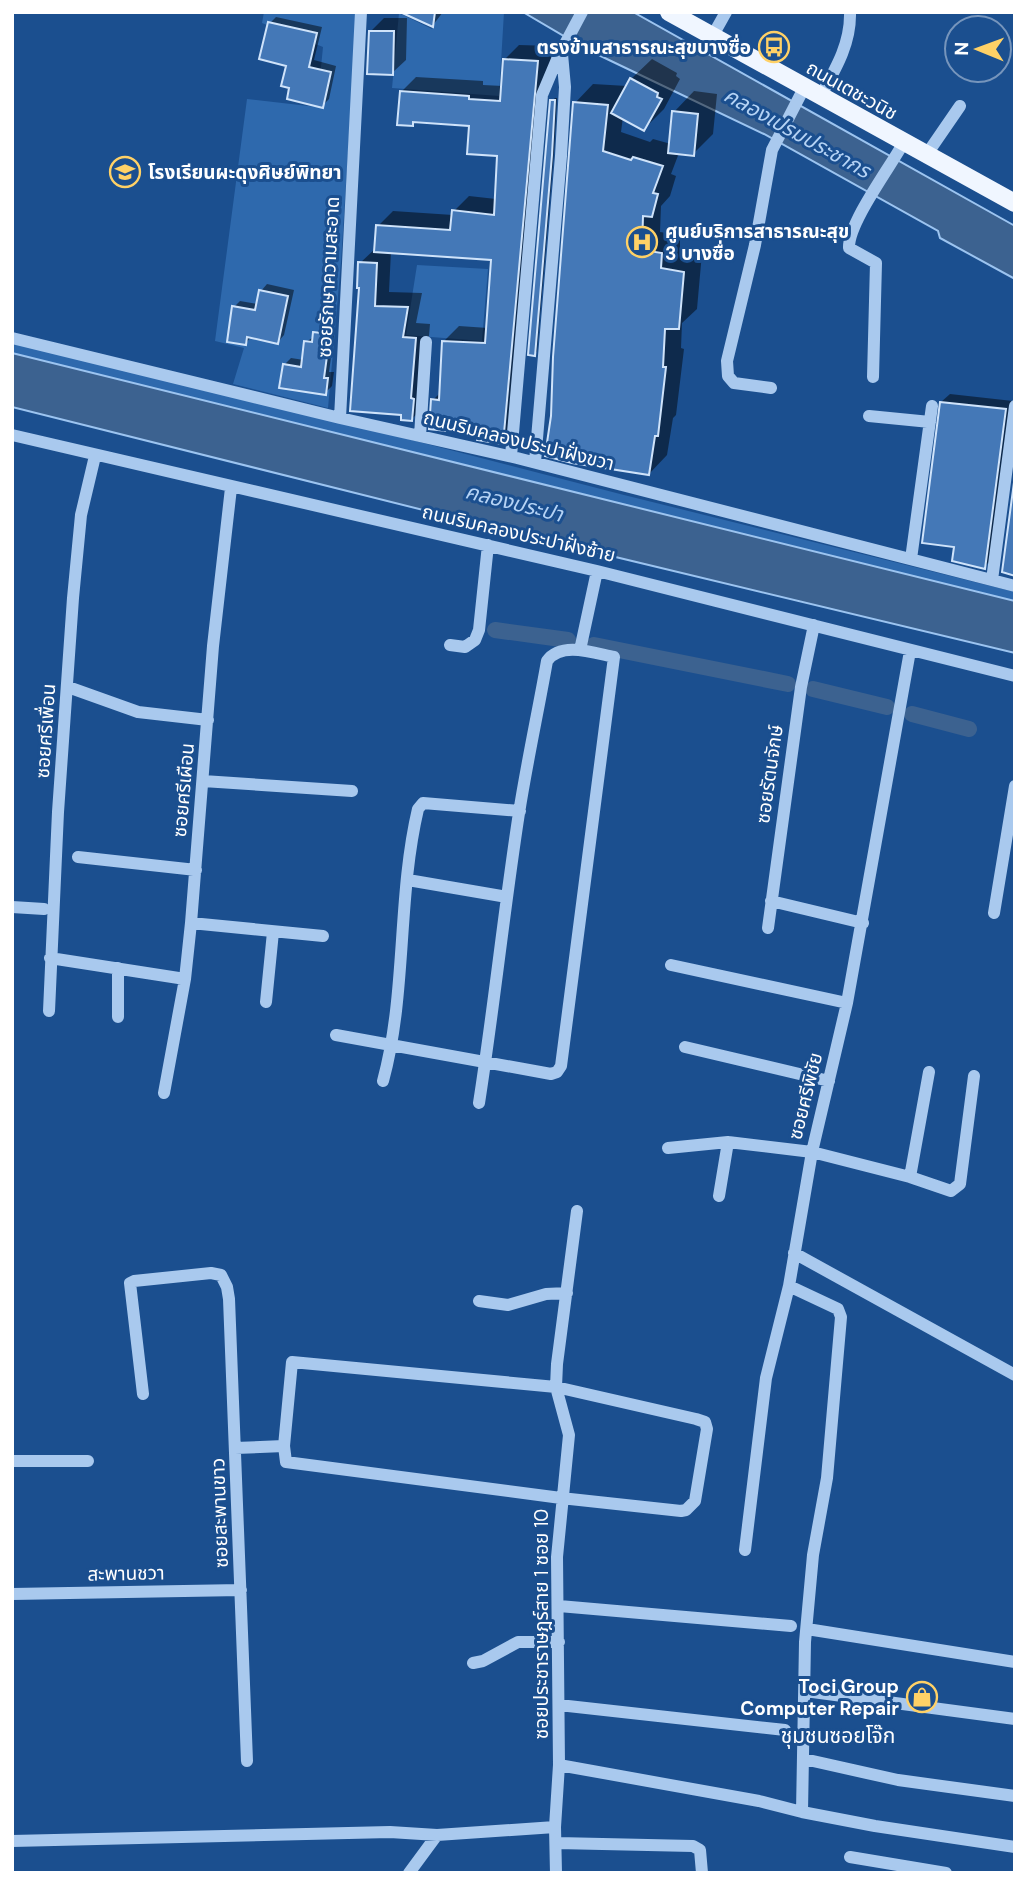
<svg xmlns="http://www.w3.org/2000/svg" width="1027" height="1885" font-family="'DM Sans','Noto Sans Thai',sans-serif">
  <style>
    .green { fill: #2e69ad }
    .water { fill: #3c6290; stroke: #9cc4f0; stroke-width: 2 }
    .shadow { fill: #0007 }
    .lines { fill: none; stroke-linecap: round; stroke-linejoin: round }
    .canal { stroke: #3c6290; stroke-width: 16 }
    .building { fill: #4478b7; stroke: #cfe3fa; stroke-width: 2 }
    .minor { stroke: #a9c9ee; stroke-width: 12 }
    .major { stroke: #f0f6ff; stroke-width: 18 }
    .labels { text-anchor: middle; stroke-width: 6; stroke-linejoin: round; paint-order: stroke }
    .poi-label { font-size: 19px; font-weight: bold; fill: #fff; stroke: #1b4f8f; text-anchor: end }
    .street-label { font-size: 19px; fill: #fff; stroke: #1b4f8f }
    .water-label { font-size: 21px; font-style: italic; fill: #b5d3f5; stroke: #1b4f8f }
    .neighbourhood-label { font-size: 21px; fill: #fff; stroke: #1b4f8f }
  </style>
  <rect width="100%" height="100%" fill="#1b4f8f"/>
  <path class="green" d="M264 12H357L341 262 328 408 233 384 244 348 215 341 247 99 317 107 323 47 262 23Z
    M433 12H504L499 96 392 88 399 13 432 29 435 14Z
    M417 265 488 269 482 341 406 335Z
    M12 343 404 438 624 495 1015 592V601L12 353Z"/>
  <path class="water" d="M523 12H633L1015 226V279L940 238 938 231 764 134 586 49Z
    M12 353 1015 601V653L495 528 12 407Z"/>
  <path class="shadow" d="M411 12H443L433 25Z
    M276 17 322 27 314 60 336 66 329 99 322 106 292 87 288 64 270 23Z
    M384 18H407L406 60 392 73 371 31Z
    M519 45 552 46 518 427 503 442 479 432 433 400 441 392 444 341 459 326 488 328 493 259 391 251 389 292 422 293 416 323 430 324 425 384 426 404 412 419 361 286 360 263 376 248 378 226 393 211 453 215 454 211 469 196 496 199 499 155 471 124 416 120 412 124 401 92 416 77 483 81V85L503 86 504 60Z
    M652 59 677 73 676 76 680 79 664 109 644 129 623 117 621 132 650 142 653 139 671 144 674 112 694 91 717 94 713 134 693 154 679 153 671 174 676 176 670 196 661 206 660 232 680 235V250L702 253 697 309 682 323 681 348 684 349 676 415 673 418 667 455 649 474 552 416 575 103 593 84 627 86 631 79Z
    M555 98H557L554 151 537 351 535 354 552 101Z
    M267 284 294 290 284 335 278 342 252 336 246 343 234 307 240 301 258 304 261 291Z
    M322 326 335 328 329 372H334L332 386 325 393 284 365 291 358 304 360 306 342 315 336Z
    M950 394 1013 401 992 559 984 567 956 546 941 402Z"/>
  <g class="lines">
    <path class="canal" d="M495 630 568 640
      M594 645 788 684
      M813 689 887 707
      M912 714 969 729"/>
  </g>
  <path class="building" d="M400 12H435L433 27Z
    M268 22 317 33 309 67 331 72 323 108 287 99 289 88 281 86 286 66 259 59Z
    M369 31H394L393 75 367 74Z
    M503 59 538 61 503 444 477 440V434L429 429 431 399 439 400 442 341 485 343 491 260 374 252 376 225 450 230 452 210 494 215 497 156 467 154 469 126 413 122V126L397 125 400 91 469 96V99L500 101Z
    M630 78 658 93 657 97 662 99 644 131 611 113Z
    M550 100H555L552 155 535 356 528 355Z
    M573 102 608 105 603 151 631 160 633 157 663 166 653 193 658 194 652 217 643 216 642 250 662 253 661 268 684 272 679 329H665L663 367H666L658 436H655L649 475 572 463 545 456 551 416 553 357Z
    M672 111 698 114 694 156 668 153Z
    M358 262 377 263 375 306 408 307 403 337 416 338 411 398 414 399 412 421 401 420V415L350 411 359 288H357Z
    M259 290 288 296 278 344 247 337 246 345 227 342 232 306 255 310Z
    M313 332 330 334 324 378H328L326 395 279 388 283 364 301 367 304 341 312 342Z
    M940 402 1006 409 985 569 952 561 954 547 922 543Z
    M1015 475V576L1002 572Z"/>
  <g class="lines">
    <path class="minor" d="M712 37 726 12
      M820 97C835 70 851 44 850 12
      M927 154 960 106
      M12 338 340 418 517 458 1015 586
      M873 377 876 263 849 248C848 223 891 166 904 142
      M771 388 734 383 728 376 727 361 755 245 772 150 804 88
      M869 416 930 422
      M340 418 361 12
      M12 435 597 571 1015 676
      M420 436 426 342
      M511 456 542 95 558 57 582 12
      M535 462 561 156 565 87 562 54
      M911 559 932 406
      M992 580 1015 406
      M450 645 465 647 475 640 479 630 488 545
      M580 650 597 571
      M68 687 138 712 208 720
      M203 781 352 791
      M78 857 196 870
      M408 880 507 897
      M771 901 863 923
      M12 907 44 909
      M994 913 1015 786
      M191 923 323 936
      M768 928 801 687 814 625
      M50 958 185 979
      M671 965 847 1003
      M266 1002 273 932
      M49 1011 58 812 73 598 81 515 95 456
      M118 1017V968
      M336 1035 551 1074 557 1072 561 1066 614 657C594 653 561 641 547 661 538 712 527 762 519 813 504 910 494 1007 479 1103
      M685 1047 829 1081
      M383 1081C407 993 397 898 418 809L423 803 520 811
      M164 1093 185 979 191 923 213 646 231 488
      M668 1148 728 1142 812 1152 910 1177 951 1191 960 1184 974 1076
      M910 1177 929 1072
      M719 1196 728 1142
      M794 1253 1015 1375
      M789 1286 838 1309 841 1317 827 1478 813 1555 805 1642 802 1812
      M479 1301 508 1305 546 1294 567 1293
      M143 1394 130 1283 134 1281 211 1273 221 1275 227 1287 229 1299 247 1761
      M235 1448 284 1446 286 1462 561 1498 681 1511 686 1510 695 1501 707 1429 705 1422 696 1419 556 1387 292 1362 284 1446
      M12 1461H88
      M745 1550 766 1378 789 1286 812 1152 847 1003 910 651
      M12 1594 241 1590
      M559 1606 791 1626
      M807 1629 1015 1662
      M473 1663 483 1661 518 1642H559
      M805 1691 1015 1719
      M559 1705 785 1730
      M804 1759 898 1780 1015 1796
      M559 1765 759 1801 802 1812 875 1826 1015 1847
      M12 1841 390 1832 437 1835 555 1827
      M557 1843 693 1846 700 1850 702 1873
      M850 1857 946 1873
      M409 1873 437 1835
      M556 1873 555 1827 559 1765 557 1557 569 1435 556 1387 557 1364 577 1211"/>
    <path class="major" d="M669 12 1015 203"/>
  </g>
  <defs>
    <g id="bus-ring" transform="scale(1.575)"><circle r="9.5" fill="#1b4f8f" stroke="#ffd166" stroke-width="1.5"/><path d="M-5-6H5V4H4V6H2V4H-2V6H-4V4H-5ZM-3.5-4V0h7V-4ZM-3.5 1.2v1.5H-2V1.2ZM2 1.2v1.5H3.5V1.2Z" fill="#ffd166"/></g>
    <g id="school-ring" transform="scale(1.575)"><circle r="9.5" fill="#1b4f8f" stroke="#ffd166" stroke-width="1.5"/><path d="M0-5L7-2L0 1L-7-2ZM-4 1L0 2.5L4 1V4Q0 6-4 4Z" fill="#ffd166"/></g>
    <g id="hospital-ring" transform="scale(1.575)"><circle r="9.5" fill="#1b4f8f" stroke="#ffd166" stroke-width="1.5"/><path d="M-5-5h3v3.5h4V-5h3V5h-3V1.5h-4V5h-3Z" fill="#ffd166"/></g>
    <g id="shop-ring" transform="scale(1.575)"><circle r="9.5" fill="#1b4f8f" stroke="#ffd166" stroke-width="1.5"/><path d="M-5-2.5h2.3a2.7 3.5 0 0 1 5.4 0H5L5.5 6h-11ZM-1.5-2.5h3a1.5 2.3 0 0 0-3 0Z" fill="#ffd166"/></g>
  </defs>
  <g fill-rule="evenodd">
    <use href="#bus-ring" x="774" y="47"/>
    <use href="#school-ring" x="125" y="172"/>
    <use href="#hospital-ring" x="642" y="242"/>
    <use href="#shop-ring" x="922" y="1697"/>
  </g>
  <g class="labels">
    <g class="poi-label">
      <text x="751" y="54">ตรงข้ามสาธารณะสุขบางซื่อ</text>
      <text x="148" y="179" text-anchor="start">โรงเรียนผะดุงศิษย์พิทยา</text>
      <text x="665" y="238" text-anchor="start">ศูนย์บริการสาธารณะสุข<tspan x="665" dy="22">3 บางซื่อ</tspan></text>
      <text x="899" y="1693">Toci Group<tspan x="899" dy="22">Computer Repair</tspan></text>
    </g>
    <g class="street-label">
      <text transform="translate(852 90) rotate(29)" y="7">ถนนเตชะวนิช</text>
      <text transform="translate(328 277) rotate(-87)" y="7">ซอยรักษาความสะอาด</text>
      <text transform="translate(519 440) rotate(14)" y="7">ถนนริมคลองประปาฝั่งขวา</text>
      <text transform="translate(519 533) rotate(13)" y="7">ถนนริมคลองประปาฝั่งซ้าย</text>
      <text transform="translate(45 731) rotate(-86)" y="7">ซอยศรีเพื่อน</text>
      <text transform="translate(769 774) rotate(-82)" y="7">ซอยรัตนจักษ์</text>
      <text transform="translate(183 790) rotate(-85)" y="7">ซอยศรีเผือน</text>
      <text transform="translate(805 1096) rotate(-76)" y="7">ซอยศรีพิชัย</text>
      <text transform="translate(219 1513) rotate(-92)" y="7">ซอยสะพานขาว</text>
      <text transform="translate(126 1573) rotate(-1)" y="7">สะพานชวา</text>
      <text transform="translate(541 1624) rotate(-90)" y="7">ซอยประชาราษฎร์สาย 1 ซอย 10</text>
    </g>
    <g class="water-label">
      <text transform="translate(797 133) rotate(29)" y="7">คลองเปรมประชากร</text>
      <text transform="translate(514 503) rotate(14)" y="7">คลองประปา</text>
    </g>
    <g class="neighbourhood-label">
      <text x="838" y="1743">ชุมชนซอยโจ๊ก</text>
    </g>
  </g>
  <rect width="1027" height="1885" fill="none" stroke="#ffffff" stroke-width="28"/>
  <g transform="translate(978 49) rotate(271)"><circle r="33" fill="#1b4f8f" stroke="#7695bc" stroke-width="2"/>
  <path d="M0-5L12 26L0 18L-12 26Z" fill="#ffd166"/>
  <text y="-10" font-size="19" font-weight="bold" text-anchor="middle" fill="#ffffff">N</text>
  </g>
</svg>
